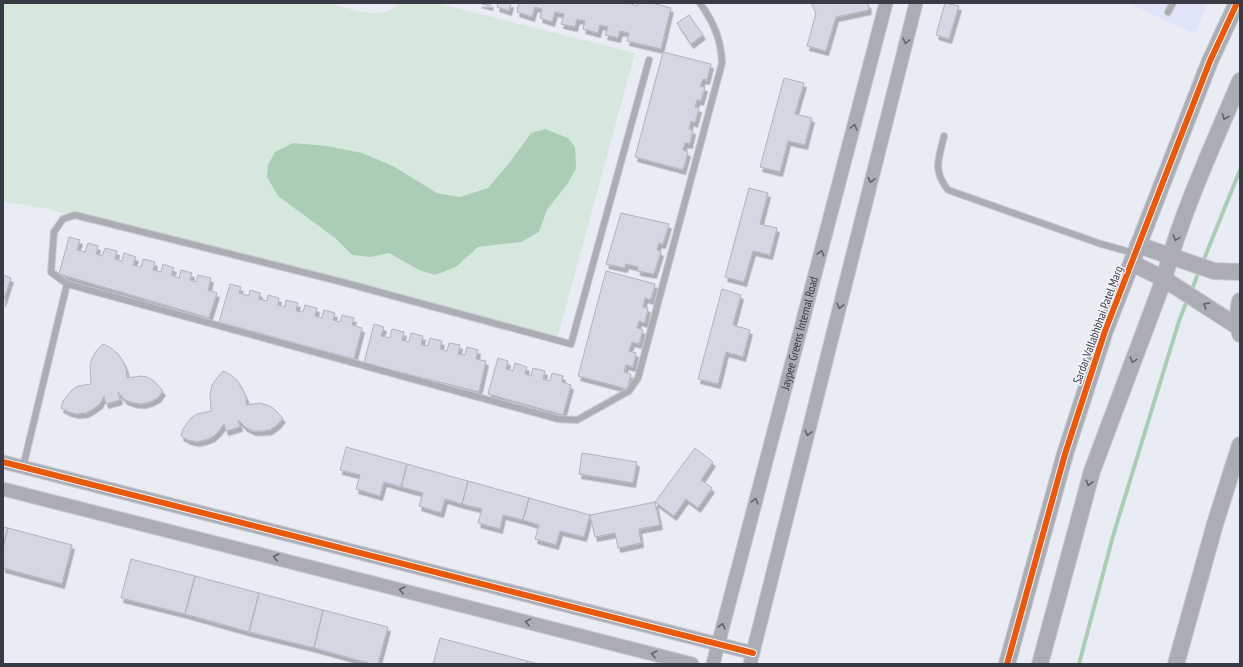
<svg xmlns="http://www.w3.org/2000/svg" width="1243" height="667" font-family="'PT Sans Narrow',sans-serif">
  <style>
    .built { fill: #e0e4f8 }
    .green { fill: #d6e8de; fill-rule: evenodd }
    .water { fill: #abcdb6 }
    .lines { fill: none; stroke-linecap: round; stroke-linejoin: round }
    .stream { stroke: #abcdb6; stroke-width: 4 }
    .building { fill: #d4d6e4; stroke: #b0b2bb; filter: url(#shadow) }
    .service-casing { stroke: #c7c9d1; stroke-width: 8 }
    .minor-casing { stroke: #c7c9d1; stroke-width: 15 }
    .tertiary-casing { stroke: #c7c9d1; stroke-width: 18 }
    .service { stroke: #abacb4; stroke-width: 6 }
    .minor { stroke: #abacb4; stroke-width: 13 }
    .tertiary { stroke: #abacb4; stroke-width: 16 }
    .cycleway-casing { stroke: #f5f6fc; stroke-width: 8 }
    .cycleway { stroke: #e8590c; stroke-width: 6 }
    .oneway { stroke: #60626c }
    .labels { text-anchor: middle; stroke-width: 3; stroke-linejoin: round; paint-order: stroke }
    .street-label { font-size: 12px; fill: #383a45; stroke: #f5f6fc }
  </style>
  <defs>
    <filter id="shadow"><feDropShadow dx="2.5" dy="4.5" stdDeviation="0" flood-color="#0004"/></filter>
  </defs>
  <rect width="100%" height="100%" fill="#eaecf5"/>
  <path class="built" d="M1128 3H1208L1195 34Z"/>
  <path class="green" d="M3 3H330C349 8 384 23 398 3H436L635 53 557 340 44 208 3 202ZM545 129 568 138V183L547 210 539 232 520 242 478 247 456 267 419 270 389 253 352 255 335 238 310 219 393 166 437 193 460 197 488 188 510 162 531 133Z"/>
  <path class="water" d="M545 129 568 138 575 147 576 168 568 183 547 210 539 232 521 242 478 247 456 267 435 275 419 270 389 253 370 257 352 255 335 238 278 196 267 177 268 165 275 152 293 143 327 146 362 153 393 166 437 193 460 197 488 188 510 162 531 133Z"/>
  <g class="lines">
    <path class="stream" d="M1202 264 1240 170
      M1191 292 1199 271
      M1079 664 1113 536 1179 321 1188 298"/>
  </g>
  <path class="building" d="M479 3H491L490 6Z
    M498 3H511L509 11 497 7Z
    M514 3H632L631 4 637 6 638 3H652L671 8 661 49 627 41 629 33 620 31 618 38 605 35 608 27 600 25 598 33 583 29 585 21 577 19 575 27 561 24 564 14 555 12 552 22 540 18 542 9 535 7 532 17 517 12 519 4Z
    M811 3H868L869 10 836 17 826 51 807 46 816 13Z
    M945 3 959 6 949 39 936 35Z
    M689 15 703 35 691 44 677 23Z
    M663 52 711 64 707 80 703 79 700 86 705 87 701 101 697 100 695 107 699 108 695 123 691 121 689 129 693 130 690 144 685 143 683 150 688 152 683 170 635 157Z
    M784 78 804 83 795 114 812 118 805 145 788 141 780 172 760 167Z
    M749 188 768 193 760 224 777 228 770 255 753 251 744 282 725 277Z
    M621 213 669 224 663 244 659 243 657 250 661 252 654 274 638 271V267L626 264 625 268 606 264Z
    M69 237 80 240 77 250 85 252 88 243 98 246 96 254 102 256 105 248 117 251 115 259 122 261 124 253 136 257 133 265 141 267 143 259 155 262 153 270 161 272 163 264 174 268 171 275 179 278 181 270 192 273 190 280 196 282 198 275 211 278 208 290 217 293 209 318 59 274Z
    M606 271 655 284 651 300 645 298 643 307 648 308 645 323 639 321 637 328 643 330 639 344 632 342 629 351 636 353 633 367 626 365 624 372 631 374 627 389 578 376Z
    M3 275 11 278 3 302Z
    M230 284 241 287 239 293 249 296 250 290 260 293 259 299 267 301 268 295 279 298 278 305 285 307 286 300 298 303 296 311 303 312 305 305 317 308 315 316 322 318 324 310 335 313 333 320 340 322 342 315 354 318 352 325 362 328 354 359 219 322Z
    M722 289 741 295 733 325 750 330 743 357 726 352 718 384 698 379Z
    M374 324 384 327 381 336 390 338 392 329 404 332 402 340 409 342 411 333 423 336 421 345 428 346 430 338 442 341 440 349 447 351 449 343 460 345 458 354 465 355 467 347 478 350 476 359 486 361 479 392 364 363Z
    M103 344 111 348 118 354 123 361 126 369 127 378 141 376 147 377 154 381 163 391 158 398 150 402 142 404 133 403 125 400 118 392 120 400 106 404 104 396 100 404 93 409 86 413 77 414 69 412 61 408 63 401 72 390 78 386 91 384 90 366 92 358 97 350Z
    M498 358 508 361 506 369 513 371 515 363 527 367 525 374 531 376 533 368 545 371 543 379 550 381 552 373 563 376 562 382 571 385 563 415 488 394Z
    M223 371 231 375 238 381 246 397V405L260 403 267 405 273 408 283 418 277 425 270 430 262 431H253L245 427 238 420 240 427 226 431 224 424 219 431 213 437 205 440 197 442 188 440 181 436 183 429 191 418 197 414 211 411 210 394 212 385 217 378Z
    M346 447 407 464 401 487 384 482 380 496 356 489 360 475 340 470Z
    M695 448 713 462 701 480 712 488 698 508 686 499 674 516 655 502Z
    M582 453 637 462 633 483 579 474Z
    M407 464 468 481 462 504 445 499 441 513 419 506 423 493 401 487Z
    M468 481 529 498 523 520 503 515 500 529 478 523 482 509 462 504Z
    M529 498 590 515 584 537 560 531 556 545 535 539 539 525 523 520Z
    M655 502 660 525 639 529 641 543 618 548 615 533 595 537 590 515Z
    M3 527 8 528 3 547Z
    M8 528 72 545 62 584 3 568V547Z
    M131 559 195 576 185 614 121 598Z
    M195 576 259 593 249 632 185 614Z
    M259 593 323 610 314 648 249 632Z
    M323 610 388 627 378 664H372L314 648Z
    M440 638 527 661V664H433Z
    M527 661 539 664H527Z"/>
  <g class="lines">
    <g class="service-casing">
      <path id="service" d="M1168 12 1173 3
        M944 136C939 159 932 169 948 190L1101 244 1134 253
        M67 284 51 272 54 232 63 219 75 215 342 282 571 344 649 60
        M23 467 67 284 558 419 577 420 629 391 638 378 722 63C721 39 714 23 700 3"/>
    </g>
    <g class="minor-casing">
      <g id="minor">
        <path d="M3 462 753 653"/>
        <path d="M3 489 692 664"/>
        <path id="s1" d="M713 664 886 3"/>
        <path d="M750 664 916 3"/>
      </g>
    </g>
    <g class="tertiary-casing">
      <path id="tertiary" d="M1138 245 1214 271 1240 272
        M1132 263 1164 279 1240 328
        M1240 301C1237 312 1238 323 1240 334
        M1007 664 1065 454 1105 331 1210 61 1237 3
        M1040 664 1092 471 1164 279C1182 211 1213 146 1240 81
        M1176 664 1215 524 1240 445"/>
    </g>
    <use href="#service" class="service"/>
    <use href="#minor" class="minor"/>
    <use href="#tertiary" class="tertiary"/>
    <g class="cycleway-casing">
      <path id="cycleway" d="M3 462 753 653
        M1007 664 1065 454 1105 331 1210 61 1237 3"/>
    </g>
    <use href="#cycleway" class="cycleway"/>
  </g>
  <defs><path id="oneway-chevron" d="M-2-3.5L2.5 0L-2 3.5" fill="none" stroke-width="1.6" stroke-linecap="round" stroke-linejoin="round"/></defs>
  <g class="oneway">
    <use href="#oneway-chevron" transform="translate(906 41) rotate(104)"/>
    <use href="#oneway-chevron" transform="translate(1225 117) rotate(113)"/>
    <use href="#oneway-chevron" transform="translate(854 127) rotate(-75)"/>
    <use href="#oneway-chevron" transform="translate(871 180) rotate(104)"/>
    <use href="#oneway-chevron" transform="translate(1176 238) rotate(110)"/>
    <use href="#oneway-chevron" transform="translate(821 253) rotate(-75)"/>
    <use href="#oneway-chevron" transform="translate(1206 305) rotate(-148)"/>
    <use href="#oneway-chevron" transform="translate(840 306) rotate(104)"/>
    <use href="#oneway-chevron" transform="translate(1133 360) rotate(110)"/>
    <use href="#oneway-chevron" transform="translate(808 433) rotate(104)"/>
    <use href="#oneway-chevron" transform="translate(1089 483) rotate(105)"/>
    <use href="#oneway-chevron" transform="translate(755 501) rotate(-75)"/>
    <use href="#oneway-chevron" transform="translate(276 557) rotate(-166)"/>
    <use href="#oneway-chevron" transform="translate(402 590) rotate(-166)"/>
    <use href="#oneway-chevron" transform="translate(528 622) rotate(-166)"/>
    <use href="#oneway-chevron" transform="translate(722 626) rotate(-75)"/>
    <use href="#oneway-chevron" transform="translate(654 654) rotate(-166)"/>
  </g>
  <g class="labels">
    <g class="street-label">
      <text transform="translate(1098 325) rotate(-70)" y="4">Sardar Vallabhbhai Patel Marg</text>
      <text dy="4" stroke="none"><textPath href="#s1" startOffset="342">Jaypee Greens Internal Road</textPath></text>
    </g>
  </g>
  <rect width="1243" height="667" fill="none" stroke="#383a45" stroke-width="8"/>
</svg>
